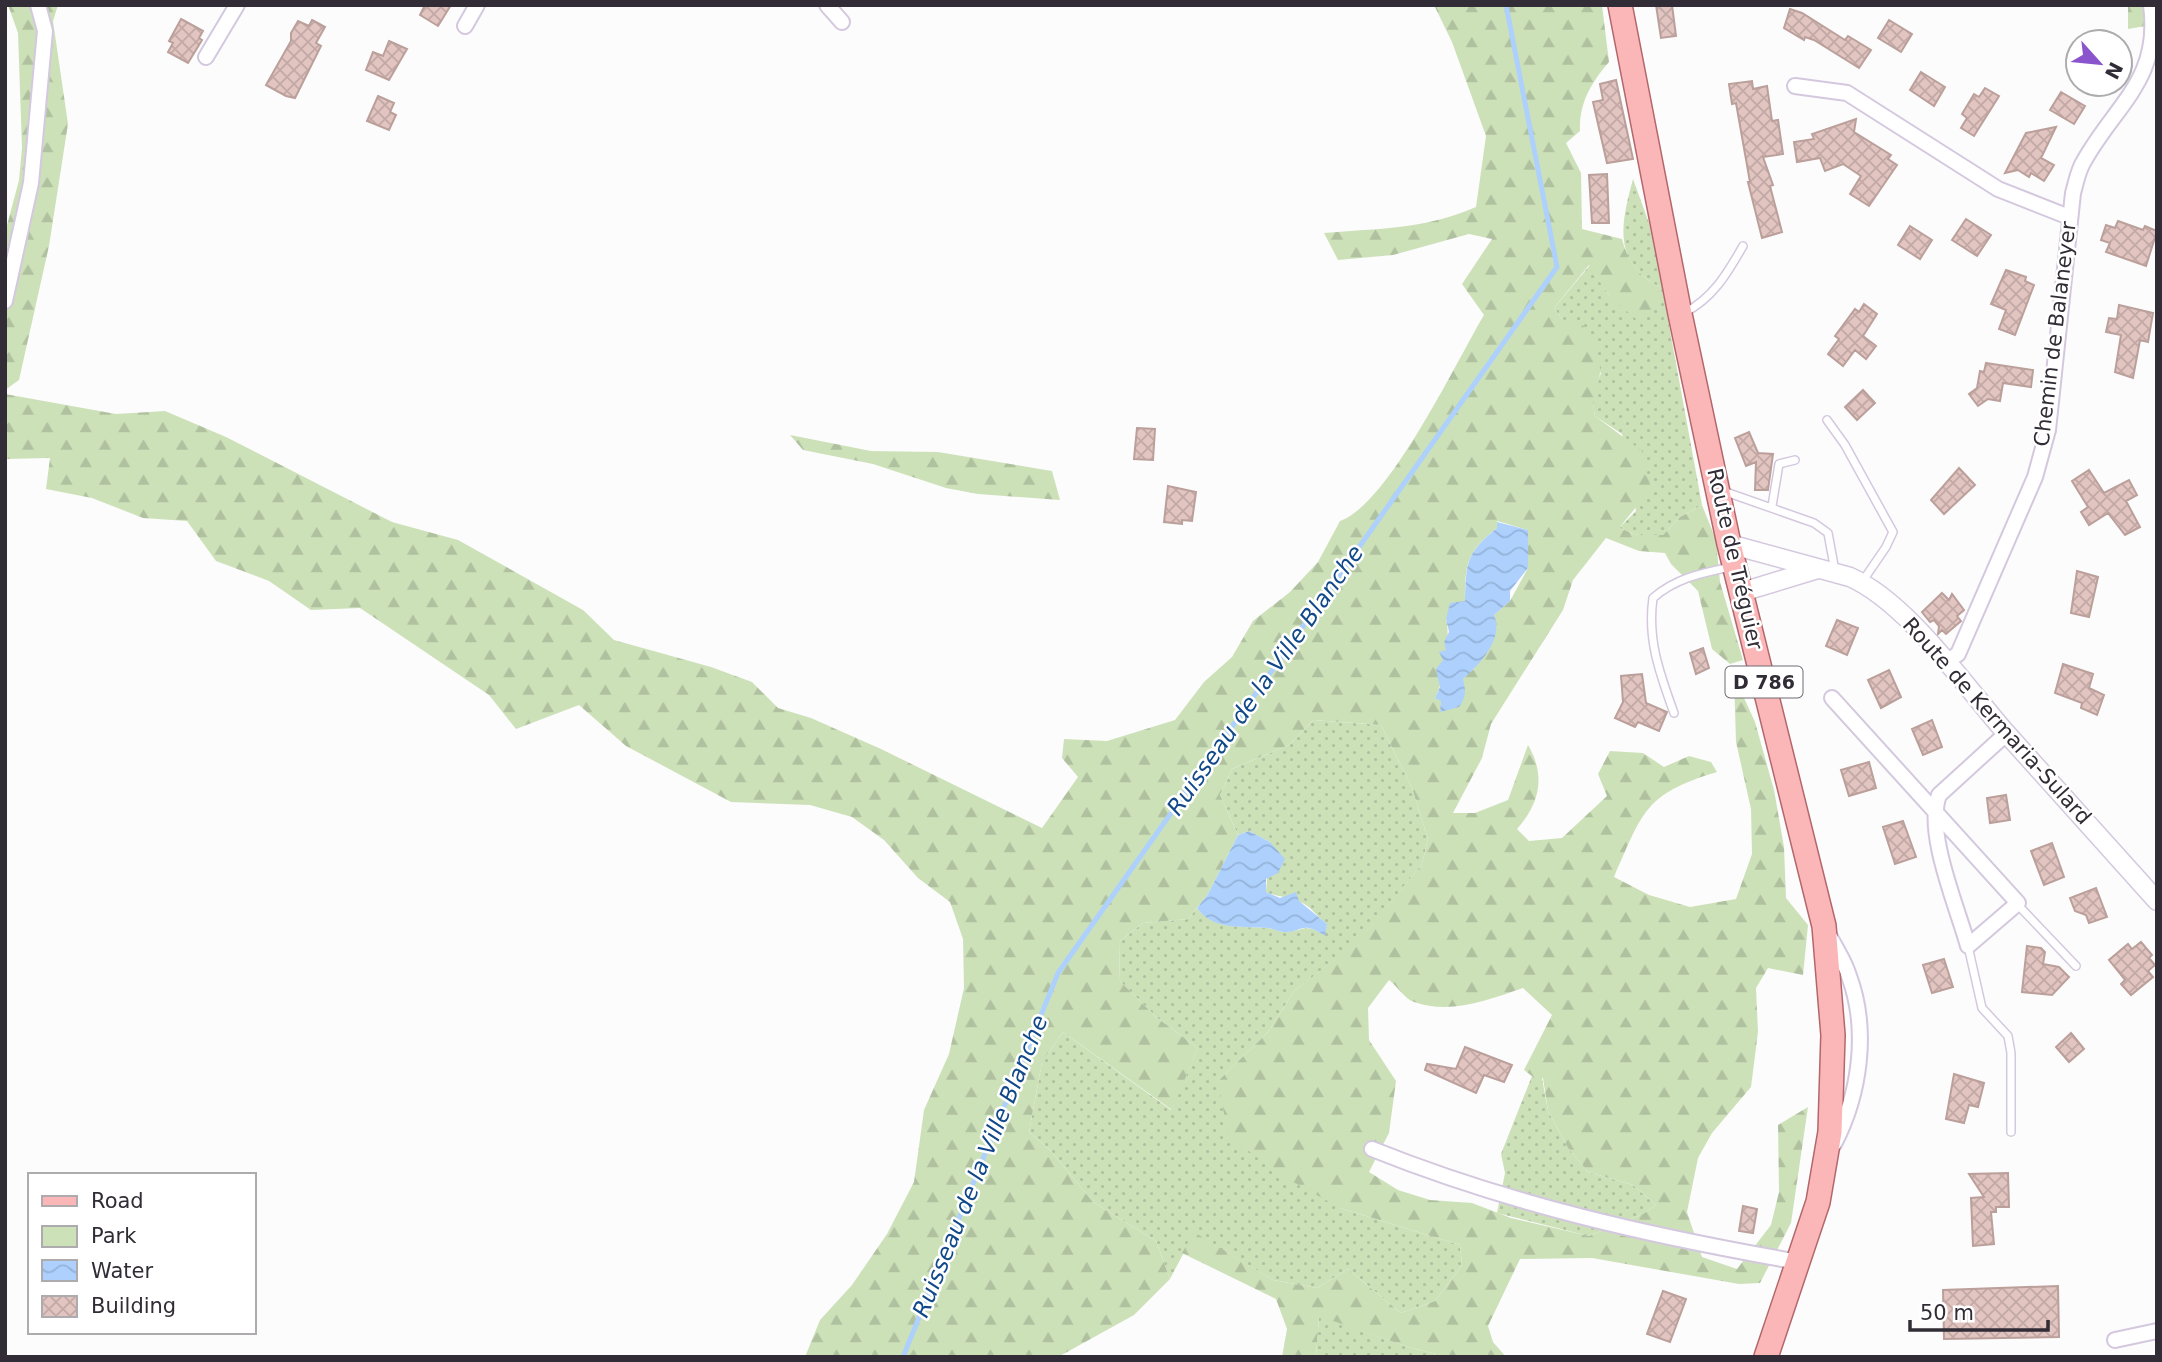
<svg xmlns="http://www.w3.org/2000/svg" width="2162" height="1362" font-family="'DejaVu Sans',sans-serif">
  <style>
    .green { fill: url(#green-dots) }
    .forest { fill: url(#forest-firs); fill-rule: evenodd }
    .water { fill: url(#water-waves) }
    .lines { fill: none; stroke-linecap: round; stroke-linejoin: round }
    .stream { stroke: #add0fd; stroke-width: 5 }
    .building { fill: url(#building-cross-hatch); stroke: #bb9f9a; stroke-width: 2 }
    .service-casing { stroke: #d4c8df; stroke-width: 10 }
    .minor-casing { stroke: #d4c8df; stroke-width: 18 }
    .tertiary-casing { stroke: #d4c8df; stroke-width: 21 }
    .primary-casing { stroke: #b3676c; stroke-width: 26 }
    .service { stroke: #fff; stroke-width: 7 }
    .minor { stroke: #fff; stroke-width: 14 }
    .tertiary { stroke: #fff; stroke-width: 18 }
    .primary { stroke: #fbb7b8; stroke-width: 23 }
    .labels { text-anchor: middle; stroke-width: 5; stroke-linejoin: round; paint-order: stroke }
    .shield { fill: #fff; stroke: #6f6b72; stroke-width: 2 }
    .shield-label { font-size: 19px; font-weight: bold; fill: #312c35 }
    .street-label { font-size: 21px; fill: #312c35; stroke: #fff }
    .water-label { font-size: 23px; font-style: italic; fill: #104889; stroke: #fff }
  </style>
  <defs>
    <pattern id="green-dots" width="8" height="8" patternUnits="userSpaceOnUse" patternTransform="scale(1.75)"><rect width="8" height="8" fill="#cde1b9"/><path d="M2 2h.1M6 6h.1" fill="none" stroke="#b0c1a0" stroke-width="1.8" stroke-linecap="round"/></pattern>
    <pattern id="forest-firs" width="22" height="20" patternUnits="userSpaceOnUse" patternTransform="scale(1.75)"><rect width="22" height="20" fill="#cde1b9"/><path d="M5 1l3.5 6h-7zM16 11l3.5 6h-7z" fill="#b0c1a0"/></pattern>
    <pattern id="water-waves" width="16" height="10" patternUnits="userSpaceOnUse" patternTransform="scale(1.75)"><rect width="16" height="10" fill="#add0fd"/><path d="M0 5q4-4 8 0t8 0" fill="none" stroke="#95b3d9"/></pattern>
    <pattern id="building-cross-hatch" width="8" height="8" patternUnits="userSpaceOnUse" patternTransform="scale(1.75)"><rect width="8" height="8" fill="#e2c5c0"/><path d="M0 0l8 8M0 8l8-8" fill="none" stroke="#c2a9a6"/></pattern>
  </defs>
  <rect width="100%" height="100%" fill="#fcfcfc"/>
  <path class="green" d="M1633 179 1649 223 1657 260 1702 505 1680 517 1663 535H1638L1619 528 1636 511 1622 434 1595 416 1592 399 1601 373 1554 308 1590 265 1610 297 1659 287C1612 261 1621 224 1633 179Z
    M1313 720 1381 725 1412 788 1428 839 1422 864 1357 944 1294 991 1269 1031 1218 1081 1340 1208 1460 1245 1462 1265 1435 1301 1401 1313 1348 1269 1317 1288 1273 1280 1194 1233 1170 1279 1156 1241 1093 1202 1051 1151 1029 1132 1042 1062 1063 1032 1171 1110 1198 1048 1156 1017 1120 981 1119 942 1143 923 1188 919 1197 908C1212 930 1245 926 1268 928 1273 928 1278 931 1284 932 1302 932 1305 922 1324 935L1327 924C1317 917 1311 906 1300 902 1290 897 1277 897 1266 892L1270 842 1249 831 1238 835 1220 795 1232 769 1289 745Z
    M1532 1076 1542 1078 1548 1111 1568 1148 1588 1172 1633 1185 1656 1205 1643 1214 1589 1236 1497 1213 1505 1173 1501 1154Z
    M1319 1315 1408 1347 1449 1357H1316Z"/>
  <path class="forest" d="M8 5H58L53 21 68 124 49 246 19 380 5 390V233L19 180 22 148 18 33Z
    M1434 5H1602L1609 62C1591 83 1579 103 1580 131L1566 143 1581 173 1582 229 1622 239C1628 262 1638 275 1659 287L1657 307 1636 319 1610 297 1589 265 1554 308 1562 319 1583 325C1592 339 1601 354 1600 372 1599 391 1590 393 1595 416L1642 451 1651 489 1619 528 1638 535H1663L1680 517 1702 505 1716 540 1720 582 1743 660 1730 664 1712 649 1698 591 1671 564 1665 553 1639 551 1606 538 1573 580 1563 610 1491 724 1482 758 1453 813H1475L1508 800 1528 745C1546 776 1540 803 1517 829L1529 841 1562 838 1607 796 1598 774 1610 751 1643 753 1664 767 1689 756 1711 762 1717 772C1644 794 1643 812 1614 877L1649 895 1690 907 1736 899 1752 854 1751 809 1736 742 1734 676 1755 722 1774 790 1784 847 1786 898 1808 925 1803 975 1768 968 1756 988 1758 1032 1751 1087 1712 1133 1698 1158 1687 1212 1702 1257 1737 1269 1771 1225 1779 1192 1778 1125 1808 1107 1791 1223 1760 1283 1739 1284 1592 1258 1520 1259 1488 1326 1493 1342 1506 1357H1449L1408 1347 1319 1316 1316 1357H1282L1287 1329 1276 1299 1182 1253 1194 1232 1273 1280 1317 1288 1348 1269 1401 1313 1435 1301 1462 1265 1460 1245 1340 1208 1277 1173 1228 1135 1218 1081 1269 1031 1294 991 1357 943 1422 864 1428 839 1412 788 1381 725 1313 720 1289 745 1232 769 1220 795 1238 835 1208 894 1188 919 1143 923 1119 942 1120 981 1156 1017 1198 1048 1172 1110 1063 1032 1042 1062 1029 1132 1051 1151 1093 1202 1156 1241 1170 1279 1134 1315 1058 1357H805L820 1320 852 1285 887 1234 914 1182 924 1110 949 1054 964 988 963 939 950 902 918 878 884 840 852 817 810 805 731 802 626 746 579 705 516 729 489 695 360 608 311 610 269 581 216 561 187 521 143 518 92 498 46 489 50 458 5 459V394L116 414 165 411 226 437 392 522 458 540 583 610 614 640 711 667 752 682 778 708 811 718 881 749 1042 828 1078 777 1062 758 1064 739 1107 741 1175 720 1204 682 1232 657 1253 621 1290 592 1318 562 1340 521C1389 504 1456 362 1484 315L1462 284 1492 239 1469 234 1393 255 1338 260 1324 233C1379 228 1423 230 1476 207L1486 136 1452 42ZM1497 521 1528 530V568L1510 601 1494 615 1474 669 1435 698C1444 681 1451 637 1446 619L1465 601C1465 562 1467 552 1497 528ZM1389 980C1397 986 1405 999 1414 1002 1450 1015 1488 1000 1523 988L1552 1015 1524 1070 1537 1080 1543 1078 1548 1111 1568 1148 1588 1172 1633 1185 1656 1205 1643 1214 1589 1236 1511 1218 1472 1203 1430 1200 1398 1190 1369 1172 1389 1133 1396 1081 1369 1040 1368 1008Z
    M2128 5H2157V24L2128 29Z
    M790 435 871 451 938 452 1052 471 1060 500 978 494 946 488 873 464 803 450Z"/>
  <path class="water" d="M1497 522 1528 530V568L1510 591V601L1494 615C1504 639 1480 664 1463 679 1466 690 1466 698 1459 707L1440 712 1441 701 1435 698 1440 687 1436 669 1443 660 1439 652 1446 650 1444 642 1449 632 1446 619 1450 603 1465 601C1466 562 1466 553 1497 528Z
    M1249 831 1270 842 1285 859 1278 873 1266 879V892L1280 898 1296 892 1299 901 1327 924 1325 936C1302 920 1303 932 1284 932 1279 932 1273 928 1268 928 1244 926 1213 931 1197 908L1208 894 1238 835Z"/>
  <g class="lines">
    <path class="stream" d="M903 1357 1058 973 1557 267 1506 5"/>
  </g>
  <path class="building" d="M425 5H451L438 26 420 15Z
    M1656 5H1672L1676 36 1661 38Z
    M1790 9 1802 13 1845 40 1848 36 1871 50 1859 68 1814 40 1805 37 1804 40 1784 28Z
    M181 19 203 31 199 38 202 40 188 63 168 52 173 43 169 41Z
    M312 20 325 27 316 43 321 46 295 98 286 96 266 85 291 41V33L298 21 309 26Z
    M1889 20 1912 34 1901 52 1878 38Z
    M389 41 407 49 389 80 366 70 373 52 383 56Z
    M1921 72 1945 87 1934 106 1910 90Z
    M1616 80 1633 159 1607 163 1593 102 1603 100 1600 84Z
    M1752 81 1753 89 1767 86 1772 121 1778 120 1783 154 1763 157 1773 185 1770 186 1782 232 1762 238 1748 182H1750L1736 103 1732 104 1729 84Z
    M1985 88 1999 96 1974 136 1961 128 1967 118 1962 114 1974 94 1979 97Z
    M2061 92 2085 106 2074 124 2050 110Z
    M378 96 394 103 390 112 396 115 389 130 367 121Z
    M1856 119 1854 132 1891 155 1888 159 1897 165 1869 206 1850 194 1861 176 1843 164 1825 171 1820 158 1797 162 1794 142 1814 139 1812 134Z
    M2056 127 2041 158 2054 165 2044 181 2031 173 2029 177 2018 170 2005 173 2026 133Z
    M1607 174 1609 223H1592L1589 175Z
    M1966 219 1991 235 1977 256 1952 240Z
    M2118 221 2143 230 2145 226 2157 231 2146 266 2106 252 2110 243 2101 240 2106 225 2115 228Z
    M1910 226 1932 240 1920 259 1898 245Z
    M2006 270 2026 277 2025 281 2034 285 2015 335 1999 329 2006 310 1991 304Z
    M1864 304 1877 314 1863 336 1876 346 1866 359 1855 350 1843 366 1828 354 1839 339 1835 336 1855 309 1859 312Z
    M2119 305 2153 313 2148 342 2140 340 2133 378 2115 372 2121 335 2106 332 2109 318 2117 319Z
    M1986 363 2033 370 2031 387 2003 383 2000 401 1988 399 1978 406 1969 394 1977 388 1980 371 1984 372Z
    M1863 390 1875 403 1857 420 1845 407Z
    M1137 428 1155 429 1153 460 1134 459Z
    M1749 432 1758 453 1773 454 1768 490H1755L1756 462 1746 466 1735 438Z
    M1959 468 1975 485 1944 514 1931 500Z
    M2089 470 2104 493 2129 480 2137 495 2126 501 2140 527 2125 535 2108 513 2089 525 2081 512 2088 507 2072 481Z
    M1168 486 1196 492 1192 521 1182 520V524L1164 522Z
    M2077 571 2098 577 2089 617 2071 613Z
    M1942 593 1949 600 1952 594 1964 610 1957 616 1961 621 1946 634 1942 630 1938 634 1939 626 1934 620 1930 622 1922 612Z
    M1837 620 1858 628 1847 655 1826 646Z
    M1703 648 1709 668 1696 674 1690 653Z
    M2063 664 2093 674 2089 688 2104 695 2097 715 2081 708 2082 703 2055 693Z
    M1889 670 1901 697 1881 708 1868 680Z
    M1642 674 1646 703 1667 712 1659 731 1638 722 1635 727 1615 718 1623 702 1621 676Z
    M1932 720 1942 747 1923 755 1912 729Z
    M1869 762 1876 788 1849 796 1841 770Z
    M2006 795 2010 820 1990 823 1987 798Z
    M1903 821 1916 857 1895 864 1883 827Z
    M2052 843 2064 877 2044 885 2031 851Z
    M2096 888 2107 917 2089 923 2086 915 2075 911 2070 898Z
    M2141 942 2152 955 2149 958 2155 965 2148 971 2153 977 2131 995 2121 984 2125 980 2109 960 2128 944 2132 949Z
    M2027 946 2041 948 2045 952 2043 964 2059 967 2069 977 2052 995 2022 992Z
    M1944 959 1953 987 1932 993 1923 965Z
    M2071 1033 2084 1049 2069 1062 2056 1047Z
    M1465 1047 1512 1065 1504 1082 1484 1075 1476 1093 1425 1070 1427 1064 1456 1069Z
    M1954 1074 1984 1083 1978 1107 1969 1105 1964 1123 1946 1119Z
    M2008 1173 2009 1207H1996V1212H1991L1994 1244 1973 1246 1971 1198 1984 1197 1969 1174Z
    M1743 1206 1757 1209 1753 1233 1739 1231Z
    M2058 1286 2059 1337 1944 1339 1943 1290Z
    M1663 1291 1686 1299 1670 1342 1647 1334Z"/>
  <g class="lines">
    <g class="service-casing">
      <path id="service" d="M1684 313C1713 298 1727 274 1743 246
        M1827 420 1845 445 1893 532 1886 547 1862 582
        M1723 491 1814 523 1828 533 1835 571
        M1772 506 1779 464 1795 460
        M1674 713C1660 674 1647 640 1653 598 1676 578 1702 573 1731 567
        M2017 904 2076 966
        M1968 946 1982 1008 2008 1036 2011 1053V1132"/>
    </g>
    <g class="minor-casing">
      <path id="minor" d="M827 5 842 22
        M465 26 477 5
        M206 57 237 5
        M1795 86 1847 93 1998 189 2069 217
        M5 301 31 183 45 31 38 5
        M1946 662 1958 654 2035 477 2048 430 2073 193C2076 183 2078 170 2084 161 2116 104 2161 79 2151 5
        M1832 698 2018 903 1968 946C1957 906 1925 833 1939 795L2007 733
        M1830 937C1836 949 1845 962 1849 976 1869 1030 1860 1094 1834 1144
        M1372 1149C1512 1205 1650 1236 1799 1262
        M2115 1340 2157 1331"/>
    </g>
    <g class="tertiary-casing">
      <path id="tertiary" d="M1729 544 1850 577C1908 603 1964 685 2007 734 2057 789 2107 845 2157 901
        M1742 592 1818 569"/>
    </g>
    <g class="primary-casing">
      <path id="primary" d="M1620 5 1680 314 1729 544 1824 926 1833 1035 1830 1132 1818 1202 1766 1357"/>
    </g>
    <use href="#service" class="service"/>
    <use href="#minor" class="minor"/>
    <use href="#tertiary" class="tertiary"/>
    <use href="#primary" class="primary"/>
  </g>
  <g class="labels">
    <rect class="shield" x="1725.5" y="666.5" width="77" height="31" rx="5"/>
    <g class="shield-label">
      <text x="1764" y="689">D 786</text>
    </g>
    <g class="street-label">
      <text transform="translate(2055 334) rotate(-83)" y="7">Chemin de Balaneyer</text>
      <text transform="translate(1735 559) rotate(77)" y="7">Route de Tréguier</text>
      <text transform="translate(1997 721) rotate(48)" y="7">Route de Kermaria-Sulard</text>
    </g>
    <g class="water-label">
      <text transform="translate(1265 680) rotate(-55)" y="8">Ruisseau de la Ville Blanche</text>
      <text transform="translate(980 1166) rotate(-68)" y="8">Ruisseau de la Ville Blanche</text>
    </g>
  </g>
  <rect width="2162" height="1362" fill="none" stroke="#312c35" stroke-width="14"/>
  <rect x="28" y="1173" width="228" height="161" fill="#ffffff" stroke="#adabae" stroke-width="2"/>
  <rect x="42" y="1196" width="35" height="10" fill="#fbb7b8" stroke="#adabae" stroke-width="2"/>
  <text x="91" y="1208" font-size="21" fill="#312c35">Road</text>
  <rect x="42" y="1226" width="35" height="21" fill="#cde1b9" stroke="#adabae" stroke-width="2"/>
  <text x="91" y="1243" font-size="21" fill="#312c35">Park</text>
  <rect x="42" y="1260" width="35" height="21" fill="url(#water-waves)" stroke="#adabae" stroke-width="2"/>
  <text x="91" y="1278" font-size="21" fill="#312c35">Water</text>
  <rect x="42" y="1296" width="35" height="21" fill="url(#building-cross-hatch)" stroke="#adabae" stroke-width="2"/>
  <text x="91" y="1313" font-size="21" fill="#312c35">Building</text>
  <g transform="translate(2099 63) rotate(117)"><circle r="33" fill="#ffffff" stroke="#adabae" stroke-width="2"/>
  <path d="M0-5L12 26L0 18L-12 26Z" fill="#8a54cc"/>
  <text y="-10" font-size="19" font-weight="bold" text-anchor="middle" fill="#312c35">N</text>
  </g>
  <path d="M1910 1320v10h138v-10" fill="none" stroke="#312c35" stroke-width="3.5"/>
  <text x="1920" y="1320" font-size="21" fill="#312c35" stroke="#ffffff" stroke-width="5" paint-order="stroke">50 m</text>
</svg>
